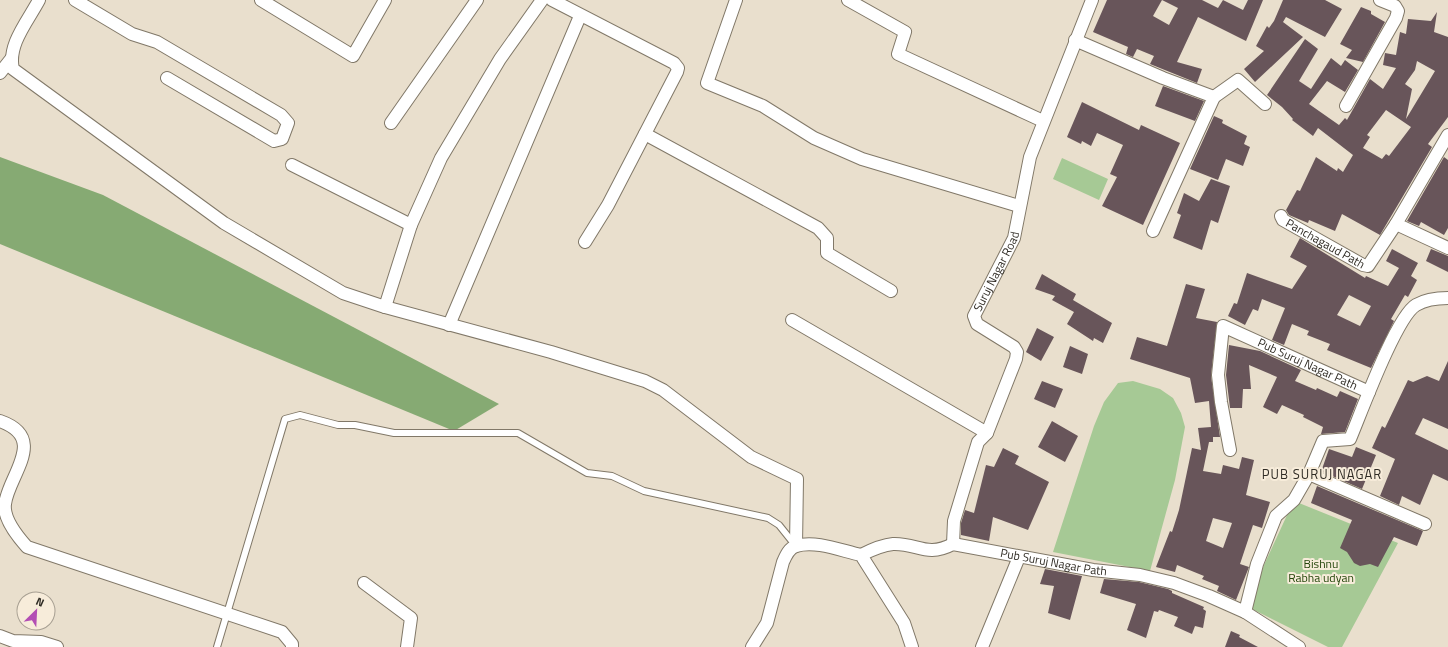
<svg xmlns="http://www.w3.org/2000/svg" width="1448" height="647" font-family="'Titillium Web',sans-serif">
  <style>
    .green { fill: #a6c995 }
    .forest { fill: #86aa73 }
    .building { fill: #68555a; fill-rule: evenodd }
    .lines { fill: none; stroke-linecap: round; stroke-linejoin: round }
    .service-casing { stroke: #817868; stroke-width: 8 }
    .minor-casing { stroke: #817868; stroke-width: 14 }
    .service { stroke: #fff; stroke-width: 6 }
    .minor { stroke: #fff; stroke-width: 12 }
    .labels { text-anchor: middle; stroke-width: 4; stroke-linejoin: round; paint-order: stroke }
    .street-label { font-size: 12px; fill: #302c25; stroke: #f7ecda }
    .park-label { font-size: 12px; fill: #24460b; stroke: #f7ecda }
    .neighbourhood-label { font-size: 13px; letter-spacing: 1px; fill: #302c25; stroke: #f7ecda }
  </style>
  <rect width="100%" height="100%" fill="#e9dfcd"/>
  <path class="green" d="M1062 158 1108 179 1099 200 1053 179Z
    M1133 381 1160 389 1173 398 1181 413 1185 427 1175 480 1150 571 1053 552 1094 426 1104 402 1118 383Z
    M1299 503 1398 543 1342 647H1328L1250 608 1264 565 1288 513Z"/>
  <path class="forest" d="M0 157 103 195 499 404 454 431 0 244Z"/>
  <path class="building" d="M1107 0H1162L1153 16 1169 25 1178 8 1162 0H1202L1218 8 1223 0 1243 10 1248 0H1263L1246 41 1198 17 1177 62 1202 69 1197 83 1150 64 1154 56 1137 49 1133 57 1126 54 1128 47 1093 32Z
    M1283 0H1325L1342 9 1325 37 1286 17 1283 22 1303 37 1255 82 1244 69 1264 51 1256 46 1267 26 1269 28 1274 21Z
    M1361 7 1371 11V14L1385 22 1363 62 1346 58 1352 50 1340 44Z
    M1437 12 1434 32 1448 37V117L1428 144 1432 147 1380 235 1342 214 1335 231 1309 220 1308 223 1289 215 1286 210 1297 190 1300 191 1316 157 1337 171 1338 168 1343 172 1353 155 1318 128 1313 136 1292 120 1293 119 1282 107 1267 95 1305 39 1318 49 1299 81 1311 89 1331 58 1341 66 1345 60 1358 70 1345 92 1327 81 1309 104 1339 125 1345 118 1347 120 1370 79 1383 89 1396 68 1383 65 1385 53 1396 55 1400 32 1406 34 1408 19 1431 21ZM1417 61 1435 71 1406 119 1412 89 1405 84 1415 70ZM1386 110 1411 127 1389 156 1386 154 1382 159 1363 148 1370 137 1367 135Z
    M1163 86 1204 101 1195 121 1155 106Z
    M1082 102 1139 130 1141 125 1180 143 1143 225 1102 206 1117 177 1110 174 1123 145 1097 133 1091 146 1082 141 1081 144 1067 137Z
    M1214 116 1223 120 1222 123 1247 136 1244 144 1250 147 1243 166 1226 159 1218 180 1190 169Z
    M1444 157 1448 160V228L1444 235 1421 222 1419 226 1407 221Z
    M1211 179 1230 186 1218 223 1211 220 1202 250 1173 238 1181 215 1177 213 1184 193 1199 201Z
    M1300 238 1365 278 1366 276 1388 286 1399 268 1386 261 1392 249 1418 263 1411 276 1417 280 1408 297 1405 295 1391 319 1394 321 1371 368 1327 350 1330 344 1307 335 1309 331 1292 324 1284 345 1272 340 1285 308 1262 299 1258 311 1253 309 1245 325 1228 316 1234 303 1237 304 1247 273 1292 289 1307 266 1290 257ZM1349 295 1371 306 1360 326 1337 315Z
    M1431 249 1448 256V272L1426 261Z
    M1042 274 1076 294 1073 300 1112 323 1103 343 1094 338 1093 341 1067 324 1074 312 1052 300 1055 296 1035 289Z
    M1186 284 1205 289 1196 318 1217 322 1211 376 1220 437H1213V442H1209L1203 471 1221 474 1223 465 1239 469 1242 457 1254 460 1246 495 1270 502 1262 528 1253 525 1240 564 1249 567 1236 600 1217 591 1219 586 1202 579 1204 576 1177 565 1175 572 1156 567 1170 531 1172 532 1179 510 1192 448 1201 450 1198 428 1211 427 1209 401 1195 403 1190 378 1130 359 1137 337 1167 346ZM1213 518 1232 523 1223 548 1206 541Z
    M1037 328 1054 337 1041 361 1026 352Z
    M1229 345 1260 351 1301 370 1295 381 1316 390 1317 388 1337 397 1340 391 1358 399 1345 432 1321 434 1323 427 1303 417 1304 415 1282 405 1277 414 1263 407 1277 377 1249 365 1251 389H1243L1242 408H1230L1226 375Z
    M1070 346 1088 354 1082 374 1063 367Z
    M1448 361V429L1423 418 1415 434 1448 450V481L1433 474 1420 505 1402 496 1399 505 1380 496 1395 459 1372 448 1382 426 1385 428 1408 380 1413 382 1427 376 1439 381Z
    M1042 381 1063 389 1055 408 1034 399Z
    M1052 421 1078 436 1065 462 1038 447Z
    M1356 447 1376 455 1362 489 1323 472 1324 469H1322L1329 449 1352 457Z
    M1003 448 1019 456 1015 464 1049 482 1028 530 993 517 989 541 961 535V523L965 510 974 513 986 465 994 467Z
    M1317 486 1423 531 1417 546 1394 537 1378 567 1370 564 1360 566 1354 563 1347 552 1340 548 1352 520 1311 503Z
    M1045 569 1082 576 1070 620 1048 613 1054 586 1040 584Z
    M1104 579 1139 582 1168 589 1172 591V593L1204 607 1203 609 1206 611 1203 628 1195 626 1192 634 1174 626 1178 617 1159 610 1158 612 1154 611 1146 638 1127 630 1136 604 1100 593Z
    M1231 631 1240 635 1239 637 1258 647H1225Z"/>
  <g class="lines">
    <g class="service-casing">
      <path id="service" d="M217 647 285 419 300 415 338 425H355L394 433H518L587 473 612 476 644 491 768 518 779 525 795 545"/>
    </g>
    <g class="minor-casing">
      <g id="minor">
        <path d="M39 0C28 21 7 45 13 69L224 223 343 293 385 307 551 352 645 381 663 390 751 457 797 479 796 546"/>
        <path d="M75 0 132 34 157 42 281 115 288 123 282 139 274 141 167 78"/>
        <path d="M261 0 353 56 385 0"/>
        <path d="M552 0 674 63 678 68 677 72 608 205 585 242"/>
        <path d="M736 0 707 83 763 106 814 138 862 159 1019 206"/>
        <path d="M848 0 905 32 898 54 1043 121"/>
        <path d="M1075 40 1163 78 1214 97 1153 231"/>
        <path d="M0 73 11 59"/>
        <path d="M1214 97 1238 80 1265 104"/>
        <path d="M1346 106 1396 18 1398 11 1395 6 1380 0"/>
        <path d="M391 123 477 0"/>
        <path d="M645 134 818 228 827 238V253L891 291"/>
        <path d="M1448 135 1396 224 1448 248"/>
        <path d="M292 165 411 225"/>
        <path id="s1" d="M1281 216 1283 220 1363 265 1368 266 1396 224"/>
        <path d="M385 307 411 225 441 158 500 59 542 0"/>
        <path d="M792 320 987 433"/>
        <path d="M449 325 580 16"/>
        <path d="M0 421C49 438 8 476 5 504 3 519 18 537 27 547L282 632 292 644V647"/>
        <path id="s2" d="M1230 450 1221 402 1218 375 1223 326 1369 392"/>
        <path d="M1309 474 1425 524"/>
        <path id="s3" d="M953 544 954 521 978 442 987 433 1016 359 1017 352 1014 347 977 324 974 316 1014 238 1030 157 1092 0"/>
        <path id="s4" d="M861 555C871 550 882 545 893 544 918 543 926 558 953 544L1093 570 1140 575 1174 583 1209 596 1245 612 1257 564 1276 516 1294 500 1309 474 1323 441 1350 439C1361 413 1396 317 1416 305 1426 299 1436 298 1448 298"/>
        <path d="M364 583 411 618 407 647"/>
        <path d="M1245 612 1299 647"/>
        <path d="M0 636 13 641 41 642 57 647"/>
        <path d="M752 647 767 623 783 562C786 555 789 548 796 546 816 540 842 551 861 555L904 623 912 647"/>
        <path d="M982 647 1019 557"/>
      </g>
    </g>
    <use href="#service" class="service"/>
    <use href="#minor" class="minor"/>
  </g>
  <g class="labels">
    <g class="street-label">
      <text dy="4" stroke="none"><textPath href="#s1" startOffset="53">Panchagaud Path</textPath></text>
      <text dy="4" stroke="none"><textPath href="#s3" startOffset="313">Suruj Nagar Road</textPath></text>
      <text dy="4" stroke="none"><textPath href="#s2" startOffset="218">Pub Suruj Nagar Path</textPath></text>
      <text dy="4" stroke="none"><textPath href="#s4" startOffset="198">Pub Suruj Nagar Path</textPath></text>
    </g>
    <g class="park-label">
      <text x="1321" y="568">Bishnu<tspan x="1321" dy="14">Rabha udyan</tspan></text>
    </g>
    <g class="neighbourhood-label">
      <text x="1322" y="479">PUB SURUJ NAGAR</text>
    </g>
  </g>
  <g transform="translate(36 611) rotate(24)"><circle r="19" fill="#f7ecda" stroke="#a79f92"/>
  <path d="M0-3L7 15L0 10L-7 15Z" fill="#b34eb4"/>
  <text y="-6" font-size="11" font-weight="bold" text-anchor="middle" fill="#302c25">N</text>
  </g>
</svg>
